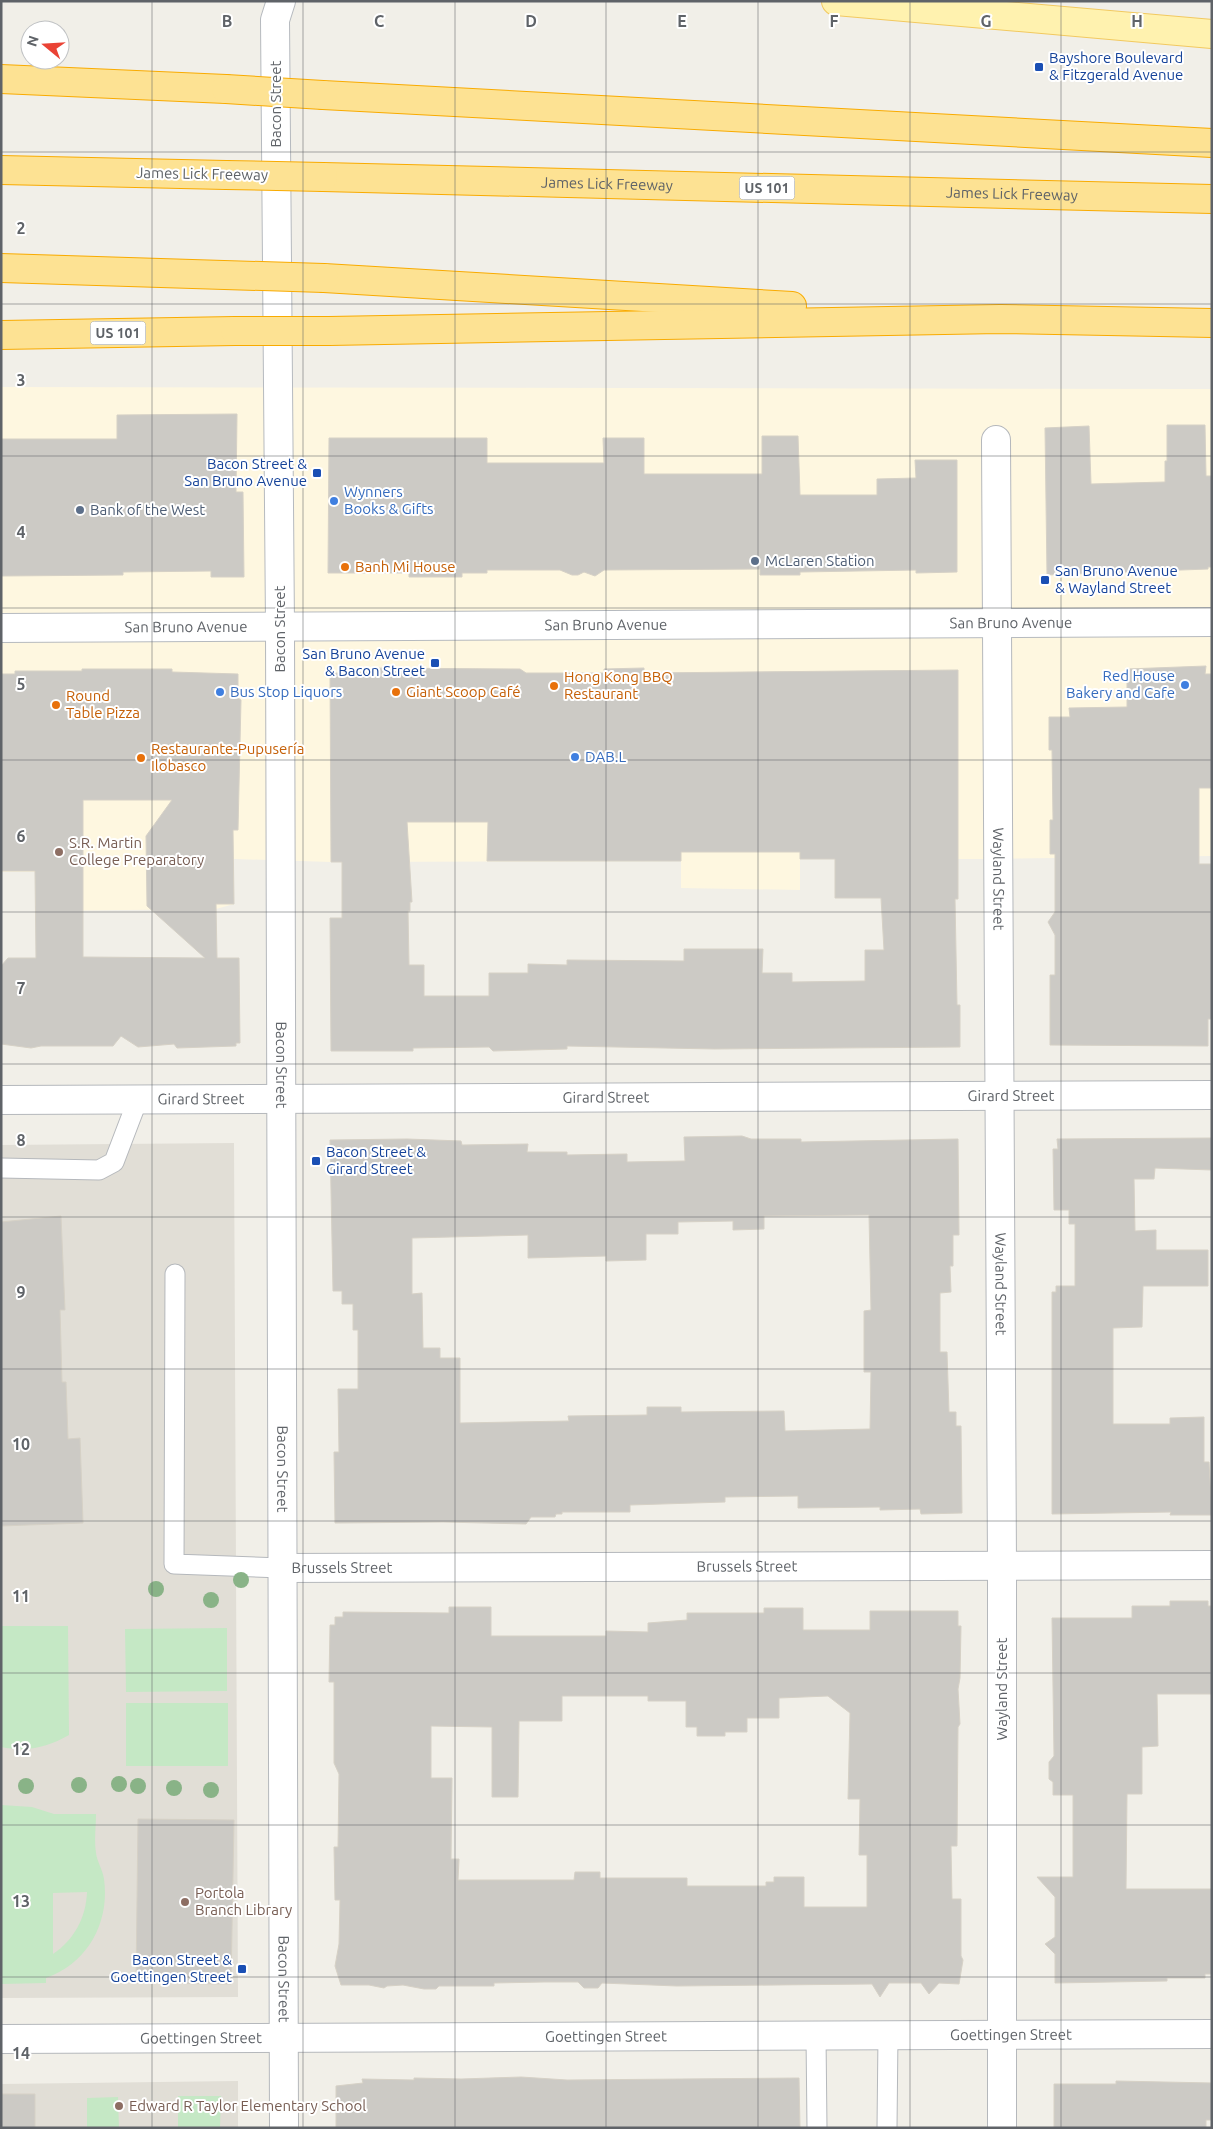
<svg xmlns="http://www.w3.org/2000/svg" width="1213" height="2129" font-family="Ubuntu,sans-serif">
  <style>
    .commercial { fill: #fef7e0 }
    .education { fill: #e1ded6 }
    .green { fill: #c5e8c5; fill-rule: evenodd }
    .building { fill: #cccac5; stroke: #d6d1c6; fill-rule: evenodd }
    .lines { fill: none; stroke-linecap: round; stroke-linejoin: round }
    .lane-casing { stroke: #b5b8bc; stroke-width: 21 }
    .street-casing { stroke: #b5b8bc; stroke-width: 30 }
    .secondary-casing { stroke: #b6babf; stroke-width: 30 }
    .primary-casing { stroke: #f2c960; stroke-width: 30 }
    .highway-casing { stroke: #f9ab00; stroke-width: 30 }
    .lane { stroke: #fff; stroke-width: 19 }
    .street { stroke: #fff; stroke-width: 28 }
    .secondary { stroke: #fff; stroke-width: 28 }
    .primary { stroke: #fff2af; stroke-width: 28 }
    .highway { stroke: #fde293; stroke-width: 28 }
    .highway-bridge-casing { stroke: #f9ab00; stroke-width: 30; stroke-linecap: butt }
    .highway-bridge { stroke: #fde293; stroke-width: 28 }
    .tree { fill: #89b387 }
    .grid { fill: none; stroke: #5f6368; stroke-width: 1; stroke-opacity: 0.55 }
    .transit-dot { fill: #1a4fb4; stroke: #fff; stroke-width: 2 }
    .shop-dot { fill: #3f7fe0; stroke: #fff; stroke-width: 2 }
    .service-dot { fill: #5c6f8a; stroke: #fff; stroke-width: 2 }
    .food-dot { fill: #e8710a; stroke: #fff; stroke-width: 2 }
    .education-dot { fill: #8d6e63; stroke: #fff; stroke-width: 2 }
    .labels { text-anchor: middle; stroke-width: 4; stroke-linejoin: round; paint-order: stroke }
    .shield { fill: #fff; stroke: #8f9295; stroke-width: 1 }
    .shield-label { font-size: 14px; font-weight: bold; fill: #5f6368 }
    .transit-label { font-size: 15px; fill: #164399; stroke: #fff; text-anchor: start }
    .street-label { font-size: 15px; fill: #5f6368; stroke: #fff }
    .shop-label { font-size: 15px; fill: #366cbe; stroke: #fff; text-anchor: start }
    .service-label { font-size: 15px; fill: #4e5e75; stroke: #fff; text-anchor: start }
    .food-label { font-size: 15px; fill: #c56008; stroke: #fff; text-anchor: start }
    .education-label { font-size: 15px; fill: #785e54; stroke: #fff; text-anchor: start }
    .grid-label { font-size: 16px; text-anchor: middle; font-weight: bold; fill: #5f6368; stroke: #fff; stroke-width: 4; stroke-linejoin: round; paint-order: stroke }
  </style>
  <rect width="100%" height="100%" fill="#f1efe8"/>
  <path class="commercial" d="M1 387 1212 389V856L980 859H800V890L681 888V861L331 862 234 859V904L216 909 35 911V872H1Z"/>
  <path class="education" d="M234 1143 238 1997 1 1998V1145Z
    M238 2081V2128H1V2084Z"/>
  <path class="green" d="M1 1626H68L69 1735C46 1748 27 1752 1 1747Z
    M227 1628V1691L126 1692 125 1629Z
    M228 1703V1766H126V1703Z
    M1 1805 32 1807 54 1814H96C96 1827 94 1840 96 1853 97 1862 103 1870 104 1879 110 1922 88 1963 46 1978V1983L1 1984ZM87 1892C86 1918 74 1940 53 1954V1893Z
    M178 2096H221L220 2128H178Z
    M118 2097 119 2128H87V2098Z"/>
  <path class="building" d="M237 414 236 492H243L244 577H211V571L123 572V575L1 576V439H117V415Z
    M1167 425H1205L1206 476H1212V567H1208V569L1047 575 1045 428 1089 426 1091 484 1165 482V461H1167Z
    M762 436H798L800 495H877V479L916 478 915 460H957V572L916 573V570L800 572V575H760V569L604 570 595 576 584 572 578 575H572L560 570H487V573H462V577H409V573H328L329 438H487V463H604L603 438H644V474H762Z
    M1206 666 1205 674H1212V788H1199V864H1212V1019H1208V1046L1050 1045V975H1055V935L1048 922 1055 912V854H1050V820H1053L1052 750H1049V717H1070L1069 708 1127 707V669Z
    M372 668 520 669 526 673H604V669L644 668V673L958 670V899H955L957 1005H960V1047L715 1049 567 1046V1049L493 1051 489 1047 413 1048V1051H331L330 918H342V862H331L330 673H372ZM407 822H488L487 861H681V852H800V859H835V898H881L884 950H865V981L792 982V973H762L763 949H684V961L567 960V965L528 964V973H489V996H424V965H409L408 911H410V902H412Z
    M82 669H172V672L238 674V698L241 700 238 830H233L234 904H216L217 958H239L240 1043H236V1046L177 1048 174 1044 138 1047 121 1036 113 1046H41L31 1048 1 1044V966L8 958H36L35 871H1V674H15V671H82ZM83 800H172L146 836 147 906 205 958 83 957Z
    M742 1136 751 1139H801V1142L958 1139 959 1235H953V1266H950L951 1292 940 1293V1352H947L949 1412H956V1426H961L962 1513 921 1514 920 1509 880 1510V1507L798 1508V1496L725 1497V1502L630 1505V1512H562V1514H556L555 1517H531L526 1524 443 1522 335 1523 334 1452H339L338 1389H358V1330H353V1304H342V1291H333L330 1140 407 1139 461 1141 462 1145 528 1144 527 1152H567V1155L627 1154V1162L685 1161 684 1137ZM869 1215 871 1310 864 1311V1372H871L870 1429 785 1431 784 1411 681 1412V1407H647V1415L568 1416 569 1421 460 1423V1358H440V1348H423L422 1293 412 1294V1238L528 1235V1258L606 1256V1261L646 1260V1234H678V1222L733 1221V1230L764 1229V1216Z
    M1212 1138V1170L1155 1168 1154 1179H1134L1135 1231 1156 1230V1250H1208V1286H1143L1142 1327 1113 1328V1424H1170V1418L1204 1417V1462H1209L1212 1515H1170L1171 1512 1052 1514V1292H1056V1286H1075V1224H1069V1210H1054L1053 1149H1058L1057 1139Z
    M61 1216 65 1310H60L62 1382H66L68 1439 80 1438 83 1523 1 1526V1222Z
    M1170 1601H1208V1606H1212V1694H1157L1158 1746 1142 1747V1794H1127L1126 1889H1212V1974H1205V1978H1167V1981L1055 1983V1954L1045 1944 1055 1937V1897L1037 1877H1073V1795H1053V1782L1049 1779V1762L1054 1756 1052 1618H1132V1606H1170Z
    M449 1607H491V1636H606V1631L648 1632V1623L687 1620V1613H764V1608H803V1630H870V1611H958V1626H961L960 1678 958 1689 960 1724 958 1727 957 1846H951L952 1899H961V1956L963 1960 959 1984 939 1983 929 1994 921 1983H889L880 1997 872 1984 677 1986 602 1983 598 1988H584L578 1982H544L494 1983V1986H439L436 1989H424L403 1985 387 1986 384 1988 369 1985H341L335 1966 339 1944 340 1900H335L334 1847H338L339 1774 334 1763V1682H329L330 1625H335V1617H343V1612L449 1613ZM562 1696H648V1701H686V1727H697V1736H725V1732H747V1718H779V1698L828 1696 850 1713 848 1799H860L859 1855H867V1907H804V1877H774V1882H766V1886H687V1878H600V1872H575L574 1880H458L459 1859H451L452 1778H431V1726L492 1727V1797H518L519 1721H562Z
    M138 1819 234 1820 231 1984 136 1983Z
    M521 2077 567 2080 799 2078 800 2128H336V2086L363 2083 362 2079 414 2080V2078L461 2079Z
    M1116 2081 1212 2083V2120H1206V2128H1054V2084H1116Z
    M1 2094H35V2128H1Z"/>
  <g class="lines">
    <g class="lane-casing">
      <path id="lane" d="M1 1168 99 1170 114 1162 138 1099
        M175 1274 174 1564 282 1568
        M816 2036 817 2128
        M887 2128 888 2035"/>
    </g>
    <g class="street-casing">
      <g id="street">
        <path id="s1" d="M996 440 1002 1565V2128"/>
        <path id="s2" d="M280 627 284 2128"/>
        <path id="s3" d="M1 1100 1212 1095"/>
        <path id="s4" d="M282 1568 1212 1565"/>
        <path id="s5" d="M1 2039 1212 2034"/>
      </g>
    </g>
    <g class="secondary-casing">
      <g id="secondary">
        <path d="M280 627 275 20 281 1"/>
        <path id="s6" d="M1 628 1212 622"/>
      </g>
    </g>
    <g class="primary-casing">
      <path id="primary" d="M836 1 1212 34"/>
    </g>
    <g class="highway-casing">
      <g id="highway">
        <path d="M1 79 226 89"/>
        <path d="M323 95 1212 143"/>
        <path d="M1 170 226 175"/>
        <path id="s7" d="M323 177 1212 199"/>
        <path d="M324 278 792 306"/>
        <path d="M329 331 1000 319 1212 323"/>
        <path d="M1 335 235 331"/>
      </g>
    </g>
    <use href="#lane" class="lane"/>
    <use href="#street" class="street"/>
    <use href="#secondary" class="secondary"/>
    <use href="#primary" class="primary"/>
    <use href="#highway" class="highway"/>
    <g class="highway-bridge-casing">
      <path id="highway-bridge" d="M226 89 323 95
        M226 175 323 177
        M1 268 324 278
        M235 331H329"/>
    </g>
    <use href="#highway-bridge" class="highway-bridge"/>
  </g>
  <g class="tree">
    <circle cx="241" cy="1580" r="8"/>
    <circle cx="156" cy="1589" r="8"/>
    <circle cx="211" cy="1600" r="8"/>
    <circle cx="119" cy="1784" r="8"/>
    <circle cx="79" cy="1785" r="8"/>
    <circle cx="26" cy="1786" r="8"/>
    <circle cx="138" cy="1786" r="8"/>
    <circle cx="174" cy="1788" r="8"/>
    <circle cx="211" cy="1790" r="8"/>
  </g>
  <path class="grid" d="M152 1V2128M303 1V2128M455 1V2128M606 1V2128M758 1V2128M910 1V2128M1061 1V2128M1 152H1212M1 304H1212M1 456H1212M1 608H1212M1 760H1212M1 912H1212M1 1064H1212M1 1217H1212M1 1369H1212M1 1521H1212M1 1673H1212M1 1825H1212M1 1977H1212"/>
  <g class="transit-dot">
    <rect x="1034" y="62" width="10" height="10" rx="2.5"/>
    <rect x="312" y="468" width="10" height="10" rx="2.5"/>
    <rect x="1040" y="575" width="10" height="10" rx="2.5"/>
    <rect x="430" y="658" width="10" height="10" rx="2.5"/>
    <rect x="311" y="1156" width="10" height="10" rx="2.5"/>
    <rect x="237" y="1964" width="10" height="10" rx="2.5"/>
  </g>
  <g class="shop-dot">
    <circle cx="334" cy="501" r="5"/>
    <circle cx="1185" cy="685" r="5"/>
    <circle cx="220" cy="692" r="5"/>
    <circle cx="575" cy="757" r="5"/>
  </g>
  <g class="service-dot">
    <circle cx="80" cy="510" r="5"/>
    <circle cx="755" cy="561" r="5"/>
  </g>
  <g class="food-dot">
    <circle cx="345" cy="567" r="5"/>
    <circle cx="554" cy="686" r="5"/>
    <circle cx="396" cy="692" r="5"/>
    <circle cx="56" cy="705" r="5"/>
    <circle cx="141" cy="758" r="5"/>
  </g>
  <g class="education-dot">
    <circle cx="59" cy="852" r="5"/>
    <circle cx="185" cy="1902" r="5"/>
    <circle cx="119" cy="2106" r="5"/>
  </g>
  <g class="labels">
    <g class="shield">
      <rect x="739.5" y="176.5" width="55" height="23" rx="4"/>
      <rect x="90.5" y="321.5" width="55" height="23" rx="4"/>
    </g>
    <g class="shield-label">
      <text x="767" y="193">US 101</text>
      <text x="118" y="338">US 101</text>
    </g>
    <g class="transit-label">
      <text x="1049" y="63">Bayshore Boulevard<tspan x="1049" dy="17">&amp; Fitzgerald Avenue</tspan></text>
      <text x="307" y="469" text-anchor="end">Bacon Street &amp;<tspan x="307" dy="17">San Bruno Avenue</tspan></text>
      <text x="1055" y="576">San Bruno Avenue<tspan x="1055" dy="17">&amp; Wayland Street</tspan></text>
      <text x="425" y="659" text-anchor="end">San Bruno Avenue<tspan x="425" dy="17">&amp; Bacon Street</tspan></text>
      <text x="326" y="1157">Bacon Street &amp;<tspan x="326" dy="17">Girard Street</tspan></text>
      <text x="232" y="1965" text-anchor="end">Bacon Street &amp;<tspan x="232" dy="17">Goettingen Street</tspan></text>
    </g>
    <g class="street-label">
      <text transform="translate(276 104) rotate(-90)" y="5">Bacon Street</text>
      <text transform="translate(202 174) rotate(1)" y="5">James Lick Freeway</text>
      <text dy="5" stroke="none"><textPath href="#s7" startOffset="284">James Lick Freeway</textPath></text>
      <text dy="5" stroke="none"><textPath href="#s7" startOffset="689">James Lick Freeway</textPath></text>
      <text dy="5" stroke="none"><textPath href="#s6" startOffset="1010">San Bruno Avenue</textPath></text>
      <text dy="5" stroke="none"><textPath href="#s6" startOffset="605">San Bruno Avenue</textPath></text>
      <text dy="5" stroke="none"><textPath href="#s6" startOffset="185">San Bruno Avenue</textPath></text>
      <text transform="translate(280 629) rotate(-90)" y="5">Bacon Street</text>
      <text dy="5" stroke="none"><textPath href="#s1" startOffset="439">Wayland Street</textPath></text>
      <text dy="5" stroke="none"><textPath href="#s2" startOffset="438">Bacon Street</textPath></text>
      <text dy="5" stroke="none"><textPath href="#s3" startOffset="1010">Girard Street</textPath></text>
      <text dy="5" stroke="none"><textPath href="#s3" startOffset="605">Girard Street</textPath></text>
      <text dy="5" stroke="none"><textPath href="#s3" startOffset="200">Girard Street</textPath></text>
      <text dy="5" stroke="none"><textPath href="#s1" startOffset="844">Wayland Street</textPath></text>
      <text dy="5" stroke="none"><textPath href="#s2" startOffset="842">Bacon Street</textPath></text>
      <text dy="5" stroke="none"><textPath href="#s4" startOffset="465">Brussels Street</textPath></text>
      <text dy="5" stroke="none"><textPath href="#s4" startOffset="60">Brussels Street</textPath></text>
      <text transform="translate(1002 1689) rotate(-90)" y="5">Wayland Street</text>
      <text dy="5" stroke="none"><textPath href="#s2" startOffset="1352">Bacon Street</textPath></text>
      <text dy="5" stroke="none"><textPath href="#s5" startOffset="1010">Goettingen Street</textPath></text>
      <text dy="5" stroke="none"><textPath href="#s5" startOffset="605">Goettingen Street</textPath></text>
      <text dy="5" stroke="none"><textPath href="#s5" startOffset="200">Goettingen Street</textPath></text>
    </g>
    <g class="shop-label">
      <text x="344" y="497">Wynners<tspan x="344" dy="17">Books &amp; Gifts</tspan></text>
      <text x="1175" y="681" text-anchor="end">Red House<tspan x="1175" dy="17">Bakery and Cafe</tspan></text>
      <text x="230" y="697">Bus Stop Liquors</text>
      <text x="585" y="762">DAB.L</text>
    </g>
    <g class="service-label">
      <text x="90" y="515">Bank of the West</text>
      <text x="765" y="566">McLaren Station</text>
    </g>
    <g class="food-label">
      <text x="355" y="572">Banh Mi House</text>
      <text x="564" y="682">Hong Kong BBQ<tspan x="564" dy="17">Restaurant</tspan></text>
      <text x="406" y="697">Giant Scoop Café</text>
      <text x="66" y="701">Round<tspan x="66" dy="17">Table Pizza</tspan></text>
      <text x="151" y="754">Restaurante-Pupusería<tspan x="151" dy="17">Ilobasco</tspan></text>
    </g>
    <g class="education-label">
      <text x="69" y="848">S.R. Martin<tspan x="69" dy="17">College Preparatory</tspan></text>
      <text x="195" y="1898">Portola<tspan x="195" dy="17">Branch Library</tspan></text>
      <text x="129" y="2111">Edward R Taylor Elementary School</text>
    </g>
  </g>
  <g class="grid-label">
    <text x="227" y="27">B</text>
    <text x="379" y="27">C</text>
    <text x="531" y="27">D</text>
    <text x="682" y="27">E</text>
    <text x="834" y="27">F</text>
    <text x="986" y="27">G</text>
    <text x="1137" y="27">H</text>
    <text x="21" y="234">2</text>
    <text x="21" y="386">3</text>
    <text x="21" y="538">4</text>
    <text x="21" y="690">5</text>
    <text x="21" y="842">6</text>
    <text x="21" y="994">7</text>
    <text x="21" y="1146">8</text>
    <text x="21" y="1298">9</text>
    <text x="21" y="1450">10</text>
    <text x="21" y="1602">11</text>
    <text x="21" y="1755">12</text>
    <text x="21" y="1907">13</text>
    <text x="21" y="2059">14</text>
  </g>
  <rect width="1213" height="2129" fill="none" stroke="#5f6368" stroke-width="5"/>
  <g transform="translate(45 45) rotate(288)"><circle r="24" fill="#ffffff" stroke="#bfc1c3"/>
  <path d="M0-4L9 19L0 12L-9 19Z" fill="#ea4335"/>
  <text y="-8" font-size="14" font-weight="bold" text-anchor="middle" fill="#5f6368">N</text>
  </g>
</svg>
